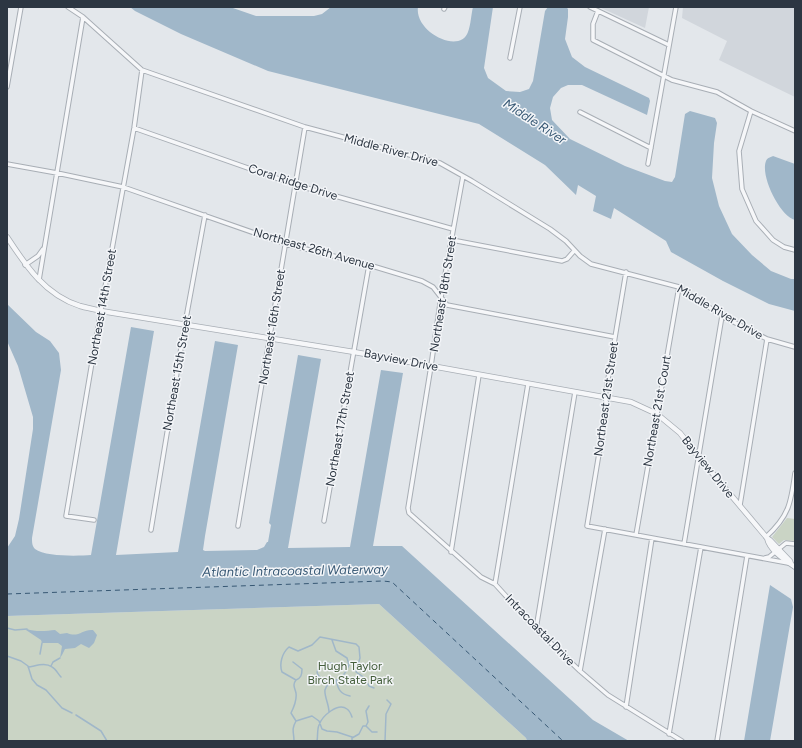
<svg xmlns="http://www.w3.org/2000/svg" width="802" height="748" font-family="Figtree,sans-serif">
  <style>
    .built { fill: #d1d6dc }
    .green { fill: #cad4c5 }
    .water { fill: #a0b7c9 }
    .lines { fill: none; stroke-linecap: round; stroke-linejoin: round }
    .stream { stroke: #a0b7c9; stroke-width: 1.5 }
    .ferry { stroke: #375874; stroke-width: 1; stroke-dasharray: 5 4; stroke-linecap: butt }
    .minor-casing { stroke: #a8aeb5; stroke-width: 5.5 }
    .tertiary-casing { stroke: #a8aeb5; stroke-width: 6 }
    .minor { stroke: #f6f7f9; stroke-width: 3.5 }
    .tertiary { stroke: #f6f7f9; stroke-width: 4.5 }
    .labels { text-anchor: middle; stroke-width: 3; stroke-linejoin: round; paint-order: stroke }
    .street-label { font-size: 12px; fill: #2c3642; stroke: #f3f5f8 }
    .park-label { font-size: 12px; fill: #435d3a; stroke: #f3f5f8 }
    .water-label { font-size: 13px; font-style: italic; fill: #375874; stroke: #f3f5f8 }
  </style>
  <rect width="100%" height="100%" fill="#e3e7eb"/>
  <path class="built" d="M599 7H649L645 28Z
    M683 7H795V97L719 60 727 41 682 18Z"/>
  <path class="green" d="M787 518 795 519V541L784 540 779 544 772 537Z
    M379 604 526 738 527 741H7V616Z"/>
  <path class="water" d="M130 7H230L256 16H314L322 14 331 7H418C414 32 460 55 468 32 471 24 471 15 473 7H493L484 68 488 78 506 91 520 92 529 89 533 81 545 11 548 7H566L568 9V17L565 39 572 57 585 67 649 98 650 101 647 115 582 85H568L561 88 553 97 550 108 552 120 570 139 625 166 665 181 672 182 675 177 685 114 690 111 715 118 717 123 714 143 712 178 719 206 732 234 752 255 771 271 791 279H795V311L769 304 723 281 671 252 666 241 614 208 611 219 593 211 596 196 578 185 576 195 545 165 479 124 268 71 181 34 135 11Z
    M773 156 795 164V220C780 216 760 176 766 161 767 158 771 157 773 156Z
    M7 304 36 332 50 341 59 353 61 370 32 538C32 542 32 546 35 549 45 557 79 556 91 555L131 327 154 331 116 555 178 552 215 341 238 345 205 536 203 550 205 551 257 550 264 547 267 542H268L271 525 269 523 298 355 321 359 288 548 350 547 381 370 403 373 373 546H402L593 720 629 741H527L526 738 379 604 7 616V548L15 536 19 519 33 429V417L18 366 7 341Z
    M770 585 791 599 793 607 770 741H744Z
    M27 629C34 632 47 631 55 630L60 634 67 633C79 638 82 629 93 630L97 635 94 643 89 648 81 644 75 648 65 649 62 655 60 658 62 646 58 643H42L41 640 26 630Z"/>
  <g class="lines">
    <path class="stream" d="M7 628 15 630 27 629
      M40 654 42 643
      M7 656 21 661 28 666 32 679 37 685 46 690 62 708 72 713
      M293 662 302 669C302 675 301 678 296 680
      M51 666 53 662 60 658
      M28 667C36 666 45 662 52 667 56 669 58 674 61 677
      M336 680C338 689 340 694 350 696
      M328 685C326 682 324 681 321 678 310 669 325 664 332 663
      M329 712C329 704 324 696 325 690 327 681 337 682 342 676 346 673 347 669 349 665L347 658 336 651 332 640
      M76 715 101 731 107 741
      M296 721 291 713C294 707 297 700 296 693 295 688 292 685 296 680L282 672C279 664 282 653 289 647L298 651 312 645 320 637 356 644 359 647 360 658 356 672 365 678 369 686 374 688
      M366 726 368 722 366 711 369 706
      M352 738 359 734 363 726H366L372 732H377
      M294 741C294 732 291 730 296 721L312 716 319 721 322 729 327 731 337 732 352 737V741
      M317 741C318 736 317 729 319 725 322 716 338 702 347 709 350 711 351 714 352 717
      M385 741 386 714 391 704 387 700"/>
    <path class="ferry" d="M7 594 383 581 392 582 563 741"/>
    <g class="minor-casing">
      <path id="minor" d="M68 7 83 17 142 70 305 127 440 163 472 181 550 229 566 241 580 256 591 264 679 287 722 316 767 339 795 347
        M590 7 669 45
        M444 9 445 7
        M598 11 593 24V40L672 80 717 92 751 111 795 131
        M510 58 520 7
        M7 87 21 7
        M751 111 739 151 742 189 756 221 773 240 784 247 795 250
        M580 112 651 148
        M134 128 296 185 453 229
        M7 164 57 173 123 187 286 244 369 265 422 281 433 287 447 305 615 337
        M648 164 676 7
        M463 176 441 297 431 366 408 508 409 513 481 577 495 584 536 629 580 671 608 695 682 741
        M452 240 562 261 567 259 574 251
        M25 265 38 256 43 249
        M626 272 605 397 607 405 587 526 788 563
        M39 280 83 17
        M740 505 767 339
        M94 520 66 516 100 315 134 128 142 70
        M324 521 369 265
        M238 526 305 127
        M151 530 185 324 205 215
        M636 535 679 287
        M766 537C789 516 791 503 795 473
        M684 544 722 316
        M451 552 479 375
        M765 558 769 557 786 543 795 544
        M495 584 528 384
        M536 629 575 392
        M580 671 605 529
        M626 707 652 538
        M669 734 701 547
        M717 741 747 556"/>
    </g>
    <g class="tertiary-casing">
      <path id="tertiary" d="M7 237C26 266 45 295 80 306 87 308 94 309 101 311L354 352 631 402 657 414 680 433 698 456 767 538C770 551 785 560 795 567
        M767 538 770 540 790 561 791 564"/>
    </g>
    <use href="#minor" class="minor"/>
    <use href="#tertiary" class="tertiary"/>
  </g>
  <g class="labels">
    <g class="street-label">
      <text transform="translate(391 150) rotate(15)" y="4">Middle River Drive</text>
      <text transform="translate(293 182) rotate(18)" y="4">Coral Ridge Drive</text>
      <text transform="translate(314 249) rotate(16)" y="4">Northeast 26th Avenue</text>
      <text transform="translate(443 294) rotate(-81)" y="4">Northeast 18th Street</text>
      <text transform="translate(102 307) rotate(-80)" y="4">Northeast 14th Street</text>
      <text transform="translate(720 312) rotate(30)" y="4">Middle River Drive</text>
      <text transform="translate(272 327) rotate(-81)" y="4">Northeast 16th Street</text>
      <text transform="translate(401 360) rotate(11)" y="4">Bayview Drive</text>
      <text transform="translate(177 373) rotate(-80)" y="4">Northeast 15th Street</text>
      <text transform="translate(606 399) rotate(-82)" y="4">Northeast 21st Street</text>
      <text transform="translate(657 411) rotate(-80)" y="4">Northeast 21st Court</text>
      <text transform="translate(340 429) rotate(-80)" y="4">Northeast 17th Street</text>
      <text transform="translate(708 467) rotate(51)" y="4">Bayview Drive</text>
      <text transform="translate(540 630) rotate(46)" y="4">Intracoastal Drive</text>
    </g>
    <g class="park-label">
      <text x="350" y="670">Hugh Taylor<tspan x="350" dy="14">Birch State Park</tspan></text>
    </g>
    <g class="water-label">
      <text transform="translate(535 121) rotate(33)" y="5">Middle River</text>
      <text transform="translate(295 570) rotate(-1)" y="5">Atlantic Intracoastal Waterway</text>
    </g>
  </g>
  <rect width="802" height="748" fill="none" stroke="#2c3642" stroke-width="16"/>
</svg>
